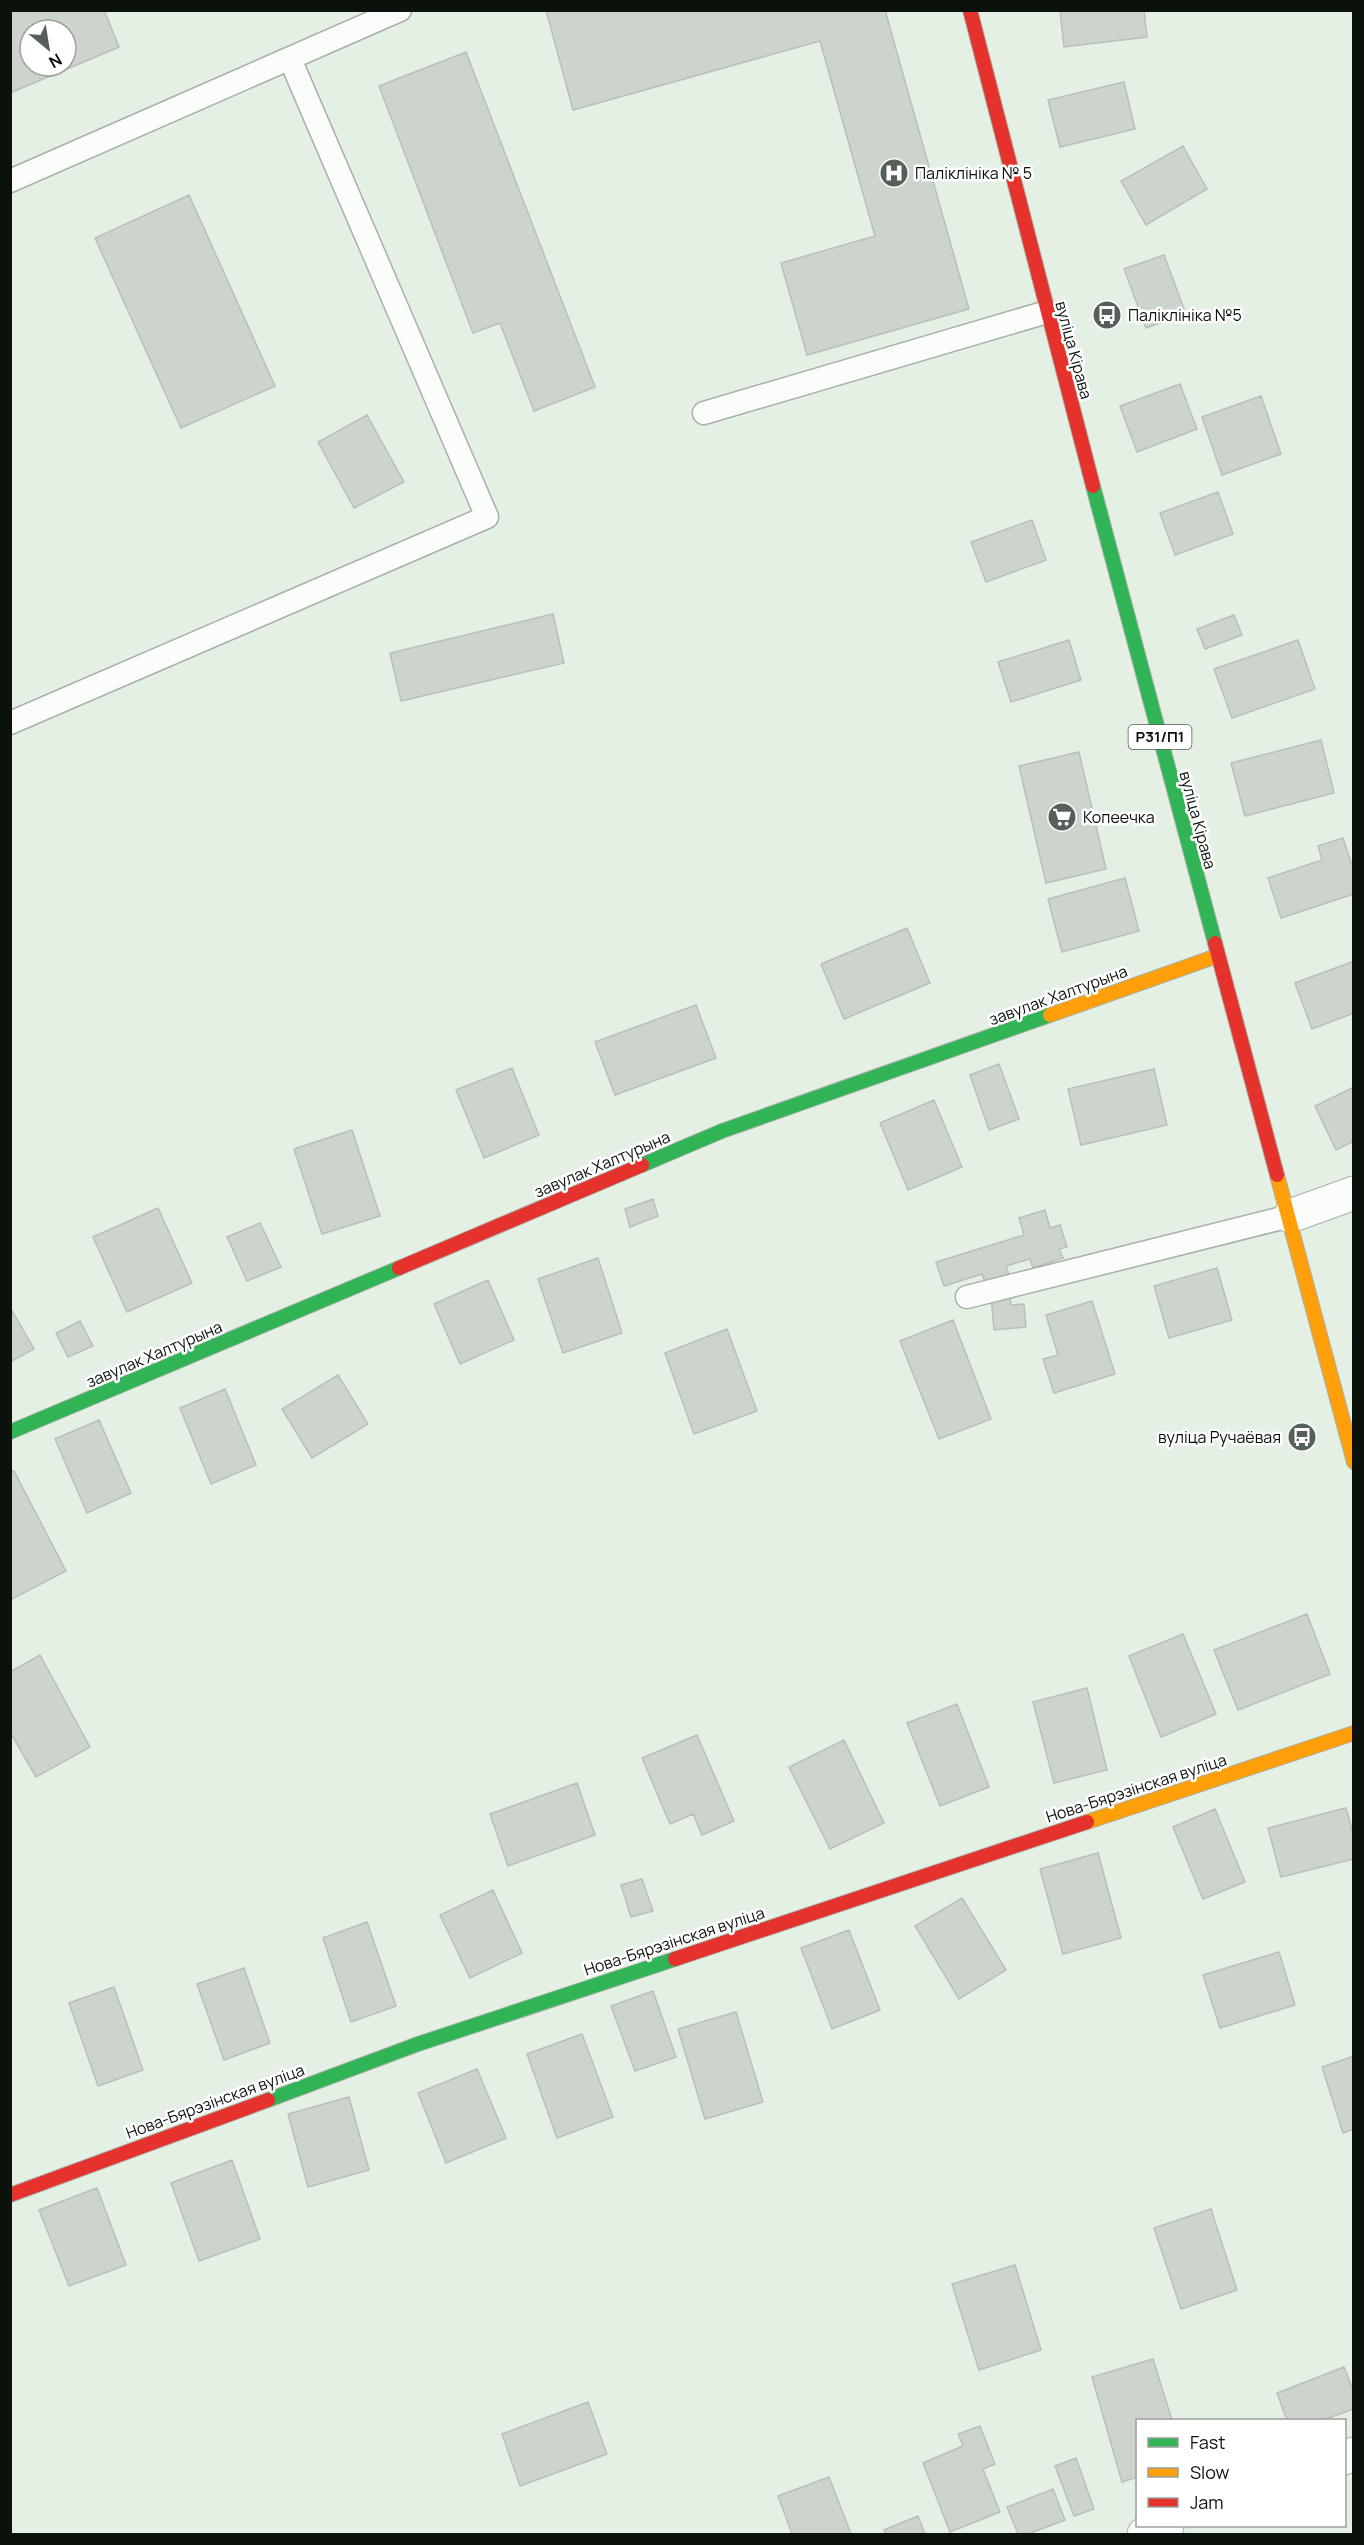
<svg xmlns="http://www.w3.org/2000/svg" width="1364" height="2545" font-family="Manrope,sans-serif">
  <style>
    .building { fill: #ccd4cc; stroke: #b8c0b8; stroke-width: 1.5; fill-rule: evenodd }
    .lines { fill: none; stroke-linecap: round; stroke-linejoin: round }
    .lane-casing { stroke: #a8b0a8; stroke-width: 25 }
    .street-casing { stroke: #a8b0a8; stroke-width: 35 }
    .fast-casing { stroke: #a8b0a8; stroke-width: 16 }
    .slow-casing { stroke: #a8b0a8; stroke-width: 16 }
    .jam-casing { stroke: #a8b0a8; stroke-width: 16 }
    .lane { stroke: #fbfdfb; stroke-width: 22 }
    .street { stroke: #fbfdfb; stroke-width: 33 }
    .fast { stroke: #30b455; stroke-width: 14 }
    .slow { stroke: #ff9f0a; stroke-width: 14 }
    .jam { stroke: #e5322d; stroke-width: 14 }
    .labels { text-anchor: middle; stroke-width: 5; stroke-linejoin: round; paint-order: stroke }
    .shield { fill: #fff; stroke: #545955; stroke-width: 1.5 }
    .shield-label { font-size: 15px; font-weight: bold; fill: #0b120c }
    .poi-label { font-size: 16px; fill: #0b120c; stroke: #fff; text-anchor: start }
    .street-label { font-size: 16px; fill: #0b120c; stroke: #fff }
  </style>
  <rect width="100%" height="100%" fill="#e5f0e5"/>
  <path class="building" d="M10 10H104L119 47 10 93ZM30 30H66V66H30Z
    M546 10H885L969 309 807 355 781 263 875 236 820 41 573 110Z
    M1060 10H1144L1147 37 1064 47Z
    M466 52 595 387 534 411 500 323 473 333 379 86Z
    M1124 82 1135 129 1060 147 1048 100Z
    M1183 146 1207 189 1146 225 1121 181Z
    M189 195 275 386 181 428 95 238Z
    M1164 255 1186 314 1146 328 1124 269Z
    M1180 384 1197 429 1137 452 1120 406Z
    M1261 396 1281 454 1222 475 1202 417Z
    M367 415 404 482 354 508 318 442Z
    M1218 492 1233 534 1175 555 1160 513Z
    M1032 520 1046 560 986 582 971 542Z
    M553 614 564 663 401 701 390 653Z
    M1234 615 1242 635 1205 649 1197 629Z
    M1069 640 1081 680 1011 702 998 662Z
    M1298 640 1315 689 1232 718 1214 669Z
    M1321 740 1334 793 1245 816 1231 763Z
    M1079 752 1106 869 1046 883 1019 766Z
    M1343 838 1354 871V894L1281 918 1268 878 1322 860 1318 846Z
    M1125 878 1139 931 1062 952 1048 899Z
    M907 928 930 983 844 1019 821 964Z
    M1354 961V1013L1312 1029 1295 983Z
    M696 1005 716 1058 615 1095 595 1042Z
    M999 1064 1019 1119 989 1130 970 1075Z
    M512 1068 539 1135 484 1158 456 1090Z
    M1154 1069 1167 1125 1081 1145 1068 1089Z
    M1354 1087V1141L1336 1150 1315 1106Z
    M934 1100 962 1167 908 1190 880 1123Z
    M352 1130 380 1216 322 1234 294 1149Z
    M653 1199 658 1216 630 1227 625 1209Z
    M158 1208 192 1283 127 1312 93 1237Z
    M1045 1210 1050 1228 1060 1225 1067 1247 1059 1249 1063 1258 1033 1268 1030 1259 1006 1266 1010 1278 986 1285 982 1274 944 1286 936 1262 1024 1235 1019 1218Z
    M260 1223 281 1267 247 1281 227 1237Z
    M598 1258 622 1333 563 1353 538 1279Z
    M1217 1268 1232 1320 1169 1338 1154 1286Z
    M488 1280 514 1340 460 1364 434 1304Z
    M1010 1295 1011 1305 1024 1304 1026 1327 994 1330 991 1296Z
    M1092 1301 1115 1374 1054 1393 1043 1359 1058 1355 1046 1315Z
    M10 1307 34 1349 10 1362Z
    M953 1320 991 1419 939 1439 900 1341Z
    M80 1321 93 1346 68 1357 56 1333Z
    M727 1329 757 1411 694 1434 665 1353Z
    M338 1375 368 1424 312 1458 282 1409Z
    M225 1389 256 1465 211 1484 180 1408Z
    M99 1420 131 1493 87 1513 55 1439Z
    M14 1471 66 1571 10 1600V1472Z
    M1307 1614 1330 1674 1238 1710 1214 1650Z
    M1183 1634 1216 1714 1161 1737 1129 1656Z
    M40 1655 90 1747 36 1777 10 1732V1672Z
    M1087 1688 1107 1770 1054 1783 1033 1702Z
    M957 1704 989 1787 940 1806 907 1723Z
    M697 1735 734 1821 702 1835 693 1814 670 1824 642 1758Z
    M844 1740 884 1823 830 1849 789 1767Z
    M577 1783 595 1835 508 1866 490 1814Z
    M1346 1808 1354 1836V1859L1281 1877 1268 1828Z
    M1215 1809 1245 1882 1203 1899 1173 1827Z
    M1098 1853 1121 1938 1063 1954 1040 1869Z
    M642 1879 653 1911 631 1917 621 1885Z
    M493 1890 522 1953 470 1978 440 1915Z
    M962 1898 1006 1970 959 1999 915 1926Z
    M367 1922 396 2006 351 2022 323 1938Z
    M849 1930 880 2010 832 2029 801 1948Z
    M1279 1952 1295 2005 1220 2028 1203 1975Z
    M244 1968 270 2043 224 2060 197 1984Z
    M114 1987 143 2070 98 2086 69 2003Z
    M653 1991 676 2057 635 2071 611 2006Z
    M736 2012 763 2102 705 2119 678 2029Z
    M582 2034 613 2117 557 2138 527 2054Z
    M1354 2056V2129L1343 2133 1322 2067Z
    M477 2069 506 2138 446 2163 418 2093Z
    M349 2097 369 2170 308 2187 288 2114Z
    M232 2160 260 2239 199 2261 171 2183Z
    M97 2188 126 2265 69 2286 39 2210Z
    M1211 2209 1237 2290 1181 2309 1154 2228Z
    M1015 2265 1041 2350 979 2370 952 2284Z
    M1153 2359 1172 2420H1138V2477L1122 2482 1092 2377Z
    M1344 2367 1354 2393V2409L1323 2420H1287L1277 2393Z
    M588 2402 607 2454 520 2486 502 2434Z
    M980 2426 995 2464 983 2469 1000 2512 950 2532 923 2463 963 2446 958 2434Z
    M1076 2458 1094 2509 1074 2516 1055 2466Z
    M829 2477 851 2534H792L778 2496Z
    M1053 2489 1065 2520 1028 2534H1018L1007 2507Z
    M918 2516 925 2534H886L884 2530Z"/>
  <g class="lines">
    <g class="lane-casing">
      <path id="lane" d="M10 181 400 10
        M704 413 1047 312
        M10 723 487 517 290 59
        M967 1297 1290 1216"/>
    </g>
    <g class="street-casing">
      <path id="street" d="M1290 1216 1354 1193
        M1344 2458 1354 2454
        M1144 2534 1167 2526"/>
    </g>
    <g class="fast-casing">
      <path id="fast" d="M1093 486 1215 943
        M642 1165 722 1131 1050 1015
        M10 1432 399 1268
        M268 2100 418 2044 675 1959"/>
    </g>
    <g class="slow-casing">
      <path id="slow" d="M1050 1015 1217 956
        M1277 1175 1354 1462
        M1087 1822 1354 1733"/>
    </g>
    <g class="jam-casing">
      <path id="jam" d="M970 10 1093 486
        M1215 943 1277 1175
        M399 1268 642 1165
        M675 1959 1087 1822
        M10 2195 268 2100"/>
    </g>
    <use href="#lane" class="lane"/>
    <use href="#street" class="street"/>
    <use href="#fast" class="fast"/>
    <use href="#slow" class="slow"/>
    <use href="#jam" class="jam"/>
  </g>
  <defs>
    <g id="hospital-disc" transform="scale(1.5)"><circle r="9.5" fill="#576058" stroke="#fff"/><path d="M-5-5h3v3.5h4V-5h3V5h-3V1.5h-4V5h-3Z" fill="#fff"/></g>
    <g id="bus-disc" transform="scale(1.5)"><circle r="9.5" fill="#576058" stroke="#fff"/><path d="M-5-6H5V4H4V6H2V4H-2V6H-4V4H-5ZM-3.5-4V0h7V-4ZM-3.5 1.2v1.5H-2V1.2ZM2 1.2v1.5H3.5V1.2Z" fill="#fff"/></g>
    <g id="supermarket-disc" transform="scale(1.5)"><circle r="9.5" fill="#576058" stroke="#fff"/><path d="M-6-5.5h2.5l.6 2H6L4.5 2H-2.5L-4.4-4H-6ZM-1.5 3.2a1.3 1.3 0 1 0 .1 0ZM3 3.2a1.3 1.3 0 1 0 .1 0Z" fill="#fff"/></g>
  </defs>
  <g fill-rule="evenodd">
    <use href="#hospital-disc" x="894" y="173"/>
    <use href="#bus-disc" x="1107" y="315"/>
    <use href="#supermarket-disc" x="1062" y="817"/>
    <use href="#bus-disc" x="1302" y="1437"/>
  </g>
  <g class="labels">
    <rect class="shield" x="1128.5" y="725" width="63" height="24" rx="4.5"/>
    <g class="shield-label">
      <text x="1160" y="742">Р31/П1</text>
    </g>
    <g class="poi-label">
      <text x="915" y="179">Паліклініка № 5</text>
      <text x="1128" y="321">Паліклініка №5</text>
      <text x="1083" y="823">Копеечка</text>
      <text x="1281" y="1443" text-anchor="end">вуліца Ручаёвая</text>
    </g>
    <g class="street-label">
      <text transform="translate(1074 350) rotate(75)" y="6">вуліца Кірава</text>
      <text transform="translate(1198 820) rotate(75)" y="6">вуліца Кірава</text>
      <text transform="translate(1058 995) rotate(-20)" y="6">завулак Халтурына</text>
      <text transform="translate(602 1164) rotate(-23)" y="6">завулак Халтурына</text>
      <text transform="translate(154 1354) rotate(-23)" y="6">завулак Халтурына</text>
      <text transform="translate(1136 1788) rotate(-18)" y="6">Нова-Бярэзінская вуліца</text>
      <text transform="translate(674 1941) rotate(-18)" y="6">Нова-Бярэзінская вуліца</text>
      <text transform="translate(215 2101) rotate(-20)" y="6">Нова-Бярэзінская вуліца</text>
    </g>
  </g>
  <rect width="1364" height="2545" fill="none" stroke="#0b120c" stroke-width="24"/>
  <rect x="1136" y="2419" width="210" height="108" fill="#ffffff" stroke="#9da09e" stroke-width="1.5"/>
  <rect x="1148" y="2438" width="30" height="9" fill="#30b455" stroke="#9da09e" stroke-width="1.5"/>
  <text x="1190" y="2449" font-size="18" fill="#0b120c">Fast</text>
  <rect x="1148" y="2468" width="30" height="9" fill="#ff9f0a" stroke="#9da09e" stroke-width="1.5"/>
  <text x="1190" y="2479" font-size="18" fill="#0b120c">Slow</text>
  <rect x="1148" y="2498" width="30" height="9" fill="#e5322d" stroke="#9da09e" stroke-width="1.5"/>
  <text x="1190" y="2509" font-size="18" fill="#0b120c">Jam</text>
  <g transform="translate(48 48) rotate(150)"><circle r="28" fill="#ffffff" stroke="#9da09e" stroke-width="1.5"/>
  <path d="M0-4.5L10 22L0 15L-10 22Z" fill="#576058"/>
  <text y="-9" font-size="16" font-weight="bold" text-anchor="middle" fill="#0b120c">N</text>
  </g>
</svg>
